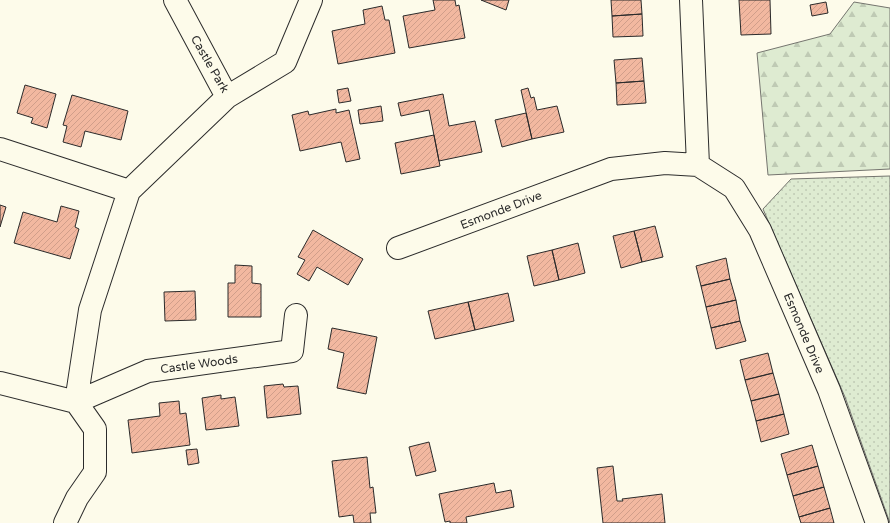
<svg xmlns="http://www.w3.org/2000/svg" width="890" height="523" font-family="'Varela Round',sans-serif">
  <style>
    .grass { fill: url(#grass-dots); stroke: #74746e }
    .forest { fill: url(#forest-firs); stroke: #74746e }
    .building { fill: url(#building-hatch); stroke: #2b2b2b }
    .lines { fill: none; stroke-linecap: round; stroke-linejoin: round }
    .street-casing { stroke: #2b2b2b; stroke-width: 24 }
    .street { stroke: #fdfbea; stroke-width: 22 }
    .labels { text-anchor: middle; stroke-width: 3; stroke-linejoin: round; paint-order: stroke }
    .street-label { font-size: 12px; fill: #2b2b2b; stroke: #fdfbea }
  </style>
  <defs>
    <pattern id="grass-dots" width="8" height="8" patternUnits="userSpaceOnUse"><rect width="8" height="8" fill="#deebd1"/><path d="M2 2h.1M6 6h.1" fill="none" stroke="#bfcab4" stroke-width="1.8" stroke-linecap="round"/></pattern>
    <pattern id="forest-firs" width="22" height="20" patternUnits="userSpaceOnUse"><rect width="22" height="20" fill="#deebd1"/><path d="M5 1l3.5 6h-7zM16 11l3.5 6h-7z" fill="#bfcab4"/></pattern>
    <pattern id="building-hatch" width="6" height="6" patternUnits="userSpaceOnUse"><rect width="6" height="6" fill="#f2b8a0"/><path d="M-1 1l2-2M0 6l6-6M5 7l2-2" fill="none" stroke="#d09e8a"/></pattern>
  </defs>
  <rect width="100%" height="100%" fill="#fdfbea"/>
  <path class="grass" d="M890 176V523L845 397 763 209 791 179Z"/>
  <path class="forest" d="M854 2 890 8V169L768 175 757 53 830 34Z"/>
  <path class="building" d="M433 0H455L456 6 459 5 465 38 409 48 403 16 435 10Z
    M481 0H509L506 10Z
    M611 0H641L642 14 612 16Z
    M739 0H770L771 34 741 35Z
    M826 2 828 13 812 16 810 5Z
    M382 6 385 20H389L395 53 338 64 332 31 365 24 363 10Z
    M642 14 643 36 613 37 612 16Z
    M642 58 644 81 616 83 614 60Z
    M644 81 646 103 617 105 616 83Z
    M25 85 56 94 47 128 31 123 33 118 17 113Z
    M348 88 351 101 339 103 337 90Z
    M528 88 531 98 534 97 537 110 557 106 564 132 532 139 521 90Z
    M443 94 449 126 475 121 482 152 439 161 429 110 401 116 398 103Z
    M72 95 128 111 121 140 85 131 81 147 63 142 67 126 63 125Z
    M381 106 383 121 360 124 358 110Z
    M336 109V113L349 110 360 159 346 162 341 142 300 151 292 115 308 111 309 115Z
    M526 113 532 139 502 147 495 120Z
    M434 135 440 166 401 174 395 143Z
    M0 205 6 207 0 227Z
    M61 206 79 211 75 227 79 229 70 259 14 243 23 212 57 222Z
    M655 226 663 257 642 262 634 231Z
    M313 230 363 259 348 285 317 267 309 281 297 274 305 260 298 257Z
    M634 231 642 262 621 268 613 236Z
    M578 243 585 273 559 280 552 250Z
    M552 250 559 280 534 286 527 256Z
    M726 258 730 279 701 286 696 266Z
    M235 265 252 266V283L261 284V317H228V283H235Z
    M730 279 736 300 706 307 701 286Z
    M195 291 196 320 165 321 164 292Z
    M508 293 514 321 475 330 468 302Z
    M736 300 740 321 711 328 706 307Z
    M468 302 475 330 435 339 428 311Z
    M740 321 746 341 716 349 711 328Z
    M332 328 377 337 366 394 337 388 344 353 328 349Z
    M768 353 773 373 745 380 740 360Z
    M773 373 779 394 751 401 745 380Z
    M283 384 284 387 298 386 301 414 267 418 264 386Z
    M779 394 784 414 756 421 751 401Z
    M221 395V399L235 397 239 426 206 430 202 398Z
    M179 401 180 414 186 413 190 445 132 453 128 420 160 416 159 403Z
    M784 414 789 434 761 442 756 421Z
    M429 442 436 471 416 476 409 447Z
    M812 445 818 466 787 475 781 454Z
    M197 449 199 463 188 465 186 450Z
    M367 457 370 488 373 487 376 513H370L371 523H354L353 515 339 517 332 461Z
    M613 466 617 501H623L622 499 662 494 665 523H603L597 468Z
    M818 466 824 487 793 496 787 475Z
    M494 483 496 493 511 490 514 507 466 517 467 523H450V521L445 522 439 494Z
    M824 487 830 508 799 517 793 496Z
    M830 508 834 523H801L799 517Z"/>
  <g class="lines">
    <g class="street-casing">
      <path id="street" d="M175 0 227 97
        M691 0 698 165 734 188 760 230 829 390 877 523
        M0 149 129 191
        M398 248 611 169 665 163 698 165
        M0 383 76 402 148 371 292 351 296 315
        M65 523 77 498 95 472V429L76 402 90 310 129 191 227 97 285 62 311 0"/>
    </g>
    <use href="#street" class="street"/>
  </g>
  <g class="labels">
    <g class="street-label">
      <text transform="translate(210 64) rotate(60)" y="4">Castle Park</text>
      <text transform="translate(501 210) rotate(-21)" y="4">Esmonde Drive</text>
      <text transform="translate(804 333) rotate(67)" y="4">Esmonde Drive</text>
      <text transform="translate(199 364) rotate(-8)" y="4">Castle Woods</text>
    </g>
  </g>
</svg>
